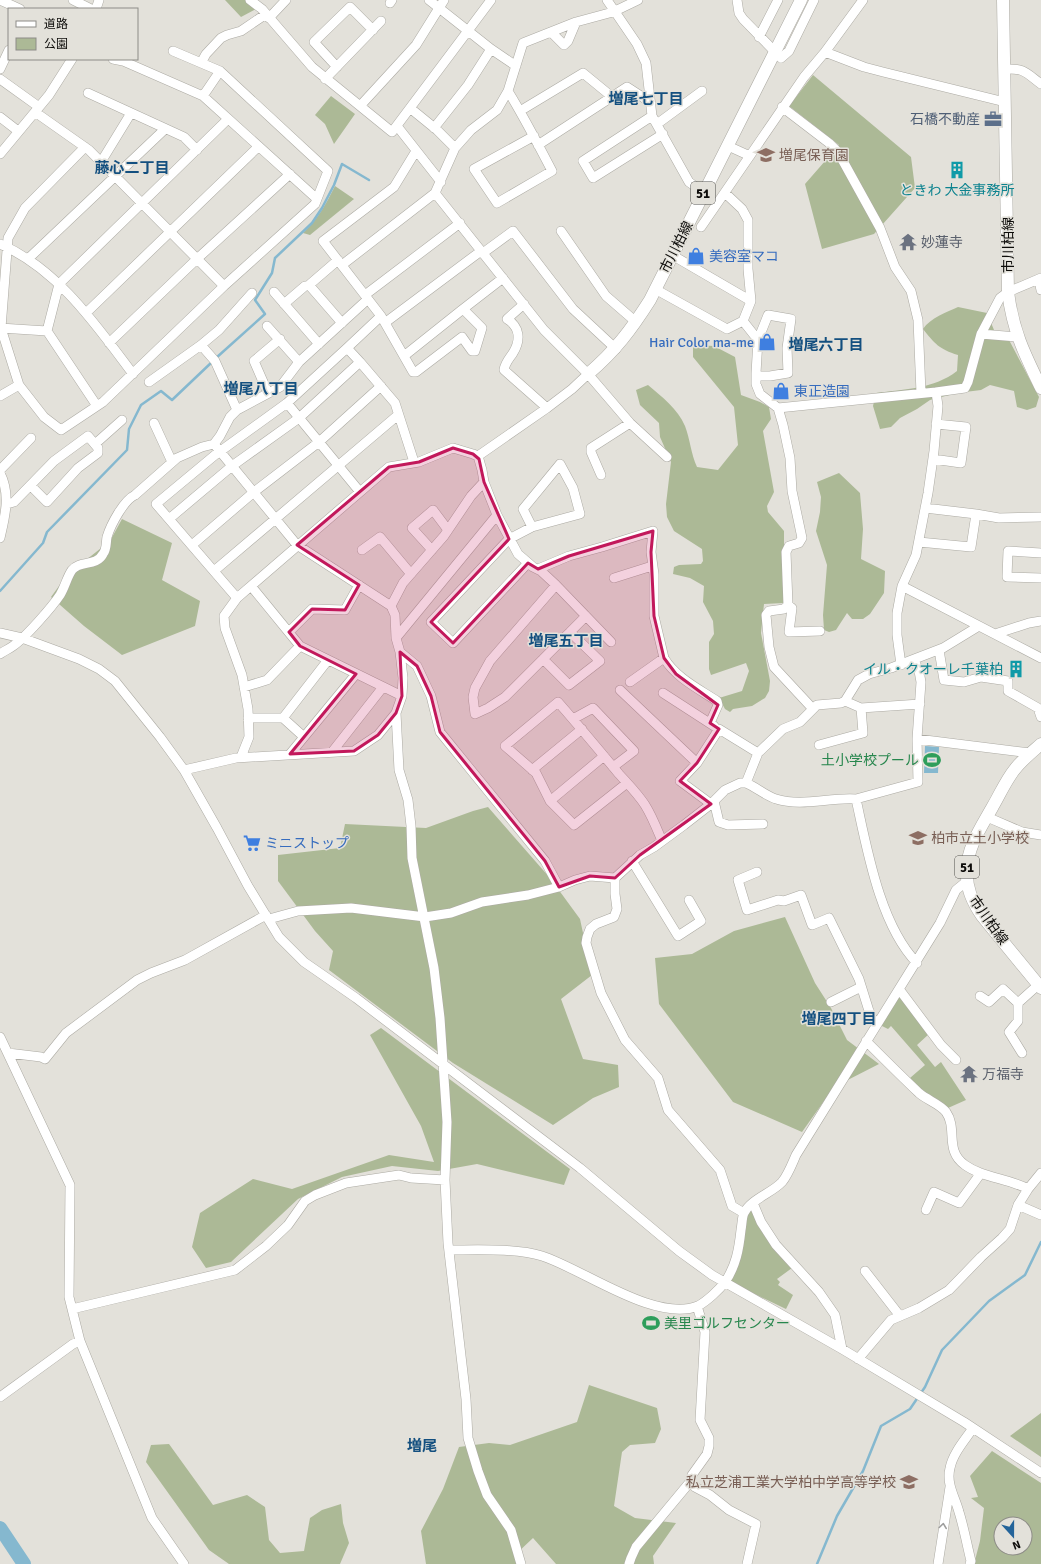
<svg xmlns="http://www.w3.org/2000/svg" width="1041" height="1564" font-family="Signika,'Noto Sans JP',sans-serif">
  <style>
    .green { fill: #acb996; fill-rule: evenodd }
    .water { fill: #85b8cf }
    .lines { fill: none; stroke-linecap: round; stroke-linejoin: round }
    .stream { stroke: #85b8cf; stroke-width: 2.5 }
    .river { stroke: #85b8cf; stroke-width: 14 }
    .minor-casing { stroke: #acaaa3; stroke-width: 10 }
    .major-casing { stroke: #acaaa3; stroke-width: 13 }
    .minor { stroke: #fff; stroke-width: 9 }
    .major { stroke: #fff; stroke-width: 12 }
    .oneway { stroke: #9e9e9d }
    .marked { fill: #c2185b; fill-opacity: 0.2; stroke: #c2185b; stroke-width: 3; stroke-linejoin: round }
    .labels { text-anchor: middle; stroke-width: 3; stroke-linejoin: round; paint-order: stroke }
    .shield { fill: #e3e1da; stroke: #4d4c48; stroke-width: 1 }
    .shield-label { font-size: 13px; font-weight: bold; fill: #0d0c0a }
    .service-label { font-size: 14px; fill: #4e5e75; stroke: #e3e1da; text-anchor: end }
    .education-label { font-size: 14px; fill: #785e54; stroke: #e3e1da; text-anchor: start }
    .culture-label { font-size: 14px; fill: #0d838f; stroke: #e3e1da }
    .worship-label { font-size: 14px; fill: #5b616d; stroke: #e3e1da; text-anchor: start }
    .street-label { font-size: 14px; fill: #0d0c0a; stroke: #e3e1da }
    .shop-label { font-size: 14px; fill: #366cbe; stroke: #e3e1da; text-anchor: start }
    .leisure-label { font-size: 14px; fill: #27864d; stroke: #e3e1da; text-anchor: end }
    .neighbourhood-label { font-size: 15px; font-weight: bold; fill: #134f7f; stroke: #e3e1da }
  </style>
  <rect width="100%" height="100%" fill="#e3e1da"/>
  <path class="green" d="M225 0H245L256 9 241 17Z
    M813 75 911 157 915 188 874 234 822 249 805 184 839 145 789 106Z
    M331 96 355 114 334 144 325 124 315 115Z
    M335 186 354 199 310 235 303 233C318 219 326 204 335 186Z
    M958 307 987 313 994 330 1009 340 1039 397 1036 407 1027 410 1017 407 1014 391 990 385 981 390 957 393 930 400 917 409 900 418 891 427 880 429 873 406 876 393C905 389 934 389 957 371L958 355C939 349 935 344 923 329 930 318 947 312 958 307Z
    M693 345 714 346 735 357 741 395 760 402 769 407 771 419 763 431 774 492 767 506 768 512 784 531V603L764 604 761 633 770 681 769 691 765 698 752 706 733 709 730 712 725 709 719 698 742 691 749 671 746 663 711 675 709 669V642L714 634 713 621 703 602 704 586 690 578 673 574 674 567 679 565 701 564 703 561 702 549 674 531 667 517 666 504 671 462 660 437 659 423 640 405 636 390 648 385C661 396 678 409 685 426 690 439 691 454 697 467L718 470 738 445 734 407 693 357Z
    M839 473 860 493 863 529 861 559 885 571 884 593 870 614 863 619H852L847 613 836 630 829 632 824 630 823 615 827 565 816 531 820 512 821 497 817 482Z
    M122 519 172 543 162 580 200 601 195 626 122 655 84 626 51 597 67 575 110 541Z
    M488 807 550 878 580 919 592 975 561 999 583 1059 618 1065 619 1087 593 1098 553 1125 453 1063 329 970 333 951 315 931 278 881V855L340 848 345 824 426 828 473 811Z
    M785 917 815 983 831 1008 847 1040 879 1064 834 1087 802 1132 733 1102 659 1004 655 958 692 954 734 931Z
    M901 994 930 1033 917 1045 935 1067 941 1062 966 1100 948 1108 924 1092 910 1078 925 1065 891 1026 888 1029 880 1025Z
    M381 1028 570 1169 564 1185 477 1164 438 1171 392 1166 342 1177 298 1199 231 1262 206 1268 192 1247 200 1213 253 1179 292 1189 389 1155 434 1162 421 1126 370 1035Z
    M752 1209 792 1268 777 1279 780 1282 778 1285 793 1295 786 1309 728 1281 747 1215Z
    M589 1385 657 1408 661 1429 655 1443 630 1445 622 1452 614 1506 635 1518 676 1523 653 1556 654 1564H556L533 1538 515 1555 518 1564H426L421 1531 443 1489 459 1447 489 1443 510 1445 577 1422Z
    M1041 1413V1457L1010 1436Z
    M169 1444 213 1505 247 1495 265 1507 269 1540 280 1553 304 1551 310 1518 322 1510 341 1504 343 1523 349 1543 340 1564H229L209 1550 146 1462 151 1445Z
    M992 1451 1041 1483V1564H974L980 1541 984 1508 971 1498 978 1497 970 1476ZM1001 1524H1025V1548H1001Z"/>
  <path class="water" d="M925 746 939 747 938 773H924Z"/>
  <g class="lines">
    <path class="stream" d="M216 358 265 314 255 300 272 273 275 258 312 223 322 208 334 185 342 164 369 180
      M0 591 43 543 47 532 127 450 129 429 141 405 161 391 172 400 212 362
      M817 1564 837 1516 863 1471 881 1426 910 1409 925 1387 942 1350 989 1301 1025 1275 1041 1242"/>
    <path class="river" d="M0 1528 24 1564"/>
    <g class="minor-casing">
      <path id="minor" d="M0 0 20 9
        M73 0 91 9
        M250 0 262 9 312 67 392 132 491 0
        M429 0 491 49 516 66
        M607 0 637 44 646 63 652 116 689 182 703 192
        M737 0 739 13 743 19 781 58 789 51 814 0
        M390 3 392 0
        M96 9 99 0
        M269 18 286 0
        M551 32 564 45 568 41 576 22
        M759 37 778 0
        M825 52 863 0
        M113 59 123 61 203 96 317 199
        M201 63 206 54 221 38 227 35 241 31 266 14
        M337 67 314 42 350 7 373 30
        M0 69 9 50
        M1005 69C1025 68 1026 73 1041 84
        M0 79 39 107
        M325 79 381 21
        M508 91C524 117 538 144 552 171L497 203 474 169 534 136
        M88 93 184 137 197 150
        M203 96 220 71
        M360 106 416 45 444 0
        M782 107 829 143 838 152 880 228 895 267 911 291 918 320 921 393
        M410 108 437 130 455 148 435 193 544 330 588 374 630 423 667 457
        M520 111 583 73 611 96
        M35 112 89 150 224 286
        M652 116 583 161 593 178 663 134
        M0 117 18 131
        M657 124 702 91
        M397 126 441 182
        M434 128 468 85 491 49
        M538 145 627 87 650 102
        M728 146 750 156
        M85 147 25 208 8 238 1 328 19 385 44 417 61 430 103 402 224 286 315 204 328 171 220 71 173 51
        M455 148 471 130 497 110 508 91 523 43 576 22 613 12 638 0
        M416 151 394 187 323 241 381 316 413 372H416L462 337 472 351H475L482 328 463 309 503 278
        M0 154 49 95 72 59
        M101 162 131 113
        M701 227 804 77 825 52 864 67 883 72 1005 102
        M561 231 606 296 636 322
        M0 244C58 269 96 325 133 374
        M483 253 513 231 573 309 616 349
        M672 255 751 301
        M29 258 165 129
        M342 265 435 193
        M1039 280 1041 290
        M309 285 342 323
        M655 289 727 329 743 321 751 301 748 269V220L742 209 725 193
        M274 292 319 344
        M365 295 460 223
        M284 304 305 286 309 285 338 260
        M524 304 507 319C520 327 521 340 513 353 509 359 505 363 504 370L547 408 572 389 588 374
        M86 313 258 147
        M743 321 758 340
        M386 322 481 251
        M267 326 299 362
        M0 328 47 331
        M981 334 1000 298 1008 292 1041 278
        M109 343 198 258 290 174
        M201 345 215 361 237 410
        M347 348 360 362 395 403 414 462
        M404 356 463 309
        M756 376H770L788 373 787 348 791 319 768 315 758 340 756 373V384L760 394 778 408 783 425 790 458 792 491 802 538 799 543 789 546 786 552 788 605 784 609 769 611 766 615 769 647 774 667 813 709
        M149 382 201 345 219 330 252 293
        M268 393 254 361 280 339
        M0 396 19 385
        M287 403 360 492
        M97 406 47 331 59 284 228 119
        M778 408 936 392 965 388 968 382 981 334 1017 337
        M154 423 172 462
        M95 444 122 420
        M214 444 297 545 391 606 395 615 396 638 400 652 403 678 402 696 396 713 399 770 408 800 411 826 412 858 434 968 440 1018 447 1122 445 1180 448 1243 466 1399 468 1438 478 1471 487 1495 511 1530 521 1564
        M478 456 547 408
        M933 459 961 463 966 427 936 424
        M0 470 31 438
        M0 473C11 495 5 516 0 538
        M601 475 591 452V448L630 423
        M7 504 14 502 54 461 88 436 98 448V453L78 468 47 502 31 486
        M976 514 999 518 1041 517
        M169 519 232 466 299 418 360 362
        M919 542 971 547 976 514 925 508
        M192 545 254 492 319 442 381 386
        M362 550 380 537 411 574
        M432 550 412 528 433 510 448 530
        M1041 553 1008 551 1007 577 1041 578
        M528 563 453 643 431 622 509 539 532 527 580 514 573 488 560 464 523 509 532 527
        M538 569 569 556 602 547 653 531 651 552 654 574V616L664 658 630 682
        M214 571 398 415
        M614 578 652 566
        M556 585 490 661 475 688 473 697 475 714 488 708 505 697 586 616
        M251 586 300 646 402 696
        M902 586 1041 658
        M237 598 156 504 215 455 287 403 347 348 381 316
        M788 605 792 608 789 632 820 631
        M391 606 403 583 444 536 471 496 484 482
        M979 626 943 648 891 668 869 674 858 680 845 701 841 703 817 705 800 722 783 729 758 753 746 783C756 787 766 796 776 799 802 807 830 797 856 799L918 782 917 739 1030 753
        M289 632 312 609 345 610 359 585
        M0 633 22 638 79 659 99 669 115 681 160 737 184 770 217 828 248 886 279 937 304 962 356 998 580 1168 679 1251 712 1275 842 1349 964 1422 1041 1473
        M995 634 1029 623 1041 621
        M396 638 497 515
        M939 650 944 680 964 682 981 677 1008 681V691L1038 708 1041 717
        M400 652 417 666 431 696 440 732 545 861 559 887
        M0 654C4 651 9 649 13 646 25 638 52 607 60 595 65 587 67 577 72 570 80 560 96 567 103 554 107 549 106 542 107 537 111 524 124 500 135 495L177 458 202 447 214 444 220 436 230 417 237 410 280 387 299 362 368 299
        M664 658C676 678 699 689 717 701L718 705 710 723
        M543 659 569 685 600 661 570 632
        M914 660 919 671 921 682 917 739
        M901 665 897 635V613L902 586 916 555 928 493 934 451 938 406 936 392
        M244 687 267 680 300 646
        M620 690 697 763
        M663 693 714 726
        M845 701 861 708 920 704
        M248 718H283L304 737
        M283 718 328 660
        M573 719 593 708 634 751 613 767
        M819 745 863 733 861 708
        M332 752 383 687
        M290 754 356 674
        M241 757 249 737 248 709 242 675 225 628 224 616 237 598 389 467 419 462 453 448 473 454 478 456 482 470 484 482 497 515 518 554 533 567 541 571 556 585 611 642
        M184 770 236 758 354 751 378 735 396 713
        M532 770 582 729
        M627 783 574 825 550 801 536 773 505 746 558 702C579 726 599 750 619 774 628 784 638 794 645 805 652 816 657 829 662 841
        M856 799C867 849 880 925 917 963
        M550 801 604 756
        M714 801 719 822 728 825 763 824
        M711 804 680 781 697 763 719 729 758 753
        M987 817 1022 832 1041 835
        M632 861 678 936 701 921 689 900
        M757 872 738 880 747 910 778 900 784 901 801 895 812 925 829 918 859 979 869 1011 876 1026
        M269 919 298 911 351 908 425 917 451 913 482 902 528 895 559 887 575 880 590 876 615 878
        M899 989 941 1045 956 1060
        M980 996 989 1002 1003 989 1018 1003
        M831 1002 861 987
        M0 1037 70 1185 69 1297 80 1341 152 1518 184 1564
        M866 1041C883 1058 901 1076 919 1093 927 1100 940 1104 946 1112 958 1129 944 1150 965 1165 983 1178 1008 1178 1028 1189
        M8 1053 41 1057 45 1059 66 1033 137 980 151 973 185 960 266 915
        M1022 1053 1009 1032 1018 1021V1003L1038 985
        M753 1203 761 1222 776 1245 819 1292 835 1315 842 1349
        M1018 1205 1041 1215
        M926 1210 934 1192 959 1203 981 1173
        M744 1213 732 1206 720 1170 668 1110 658 1078 625 1040 601 993 586 943 587 937 590 929 596 924 614 917 617 909 615 894V878L640 855 654 847 684 825 711 804 725 790 740 783H746
        M449 1250C477 1250 516 1248 542 1256 583 1269 655 1323 698 1306 707 1301 719 1290 725 1282 736 1266 739 1249 741 1230 742 1225 742 1217 744 1213 751 1199 772 1193 782 1182 788 1175 792 1164 796 1155L940 923 956 890 967 881
        M865 1271 900 1316
        M72 1309 235 1270 266 1246 288 1225 305 1201 315 1195 346 1183 399 1175 411 1178 445 1180
        M858 1359 891 1320 919 1308 949 1290 981 1257 1002 1238 1010 1229 1018 1205 1028 1189 1041 1173
        M0 1397 73 1344 80 1341
        M690 1482 695 1487 710 1495 729 1510 756 1524 747 1564
        M629 1564 631 1558 636 1547 690 1482 692 1475 707 1454 709 1446V1438L700 1420 705 1332 697 1306
        M938 1564 950 1487
        M970 1564 971 1561C967 1545 964 1528 959 1512 955 1497 946 1484 950 1468 953 1453 965 1440 973 1428"/>
    </g>
    <g class="major-casing">
      <path id="major" d="M1003 0 1008 292C1013 331 1024 353 1041 388
        M588 374C615 351 631 330 650 300L801 0
        M1041 744C1032 752 1022 760 1015 769 1006 780 1000 794 993 806 982 826 967 847 967 870 966 888 972 901 982 916L1041 988"/>
    </g>
    <use href="#minor" class="minor"/>
    <use href="#major" class="major"/>
  </g>
  <defs><path id="oneway-chevron" d="M-2-3.5L2.5 0L-2 3.5" fill="none" stroke-width="1.6" stroke-linecap="round" stroke-linejoin="round"/></defs>
  <use class="oneway" href="#oneway-chevron" transform="translate(943 1526) rotate(-82)"/>
  <path class="marked" d="M453 448 473 454 479 459 484 482 509 539 431 622 453 643 528 563 538 569 569 556 653 531 651 552 654 616 664 658 676 674 718 705 710 723 719 729 697 763 680 781 711 804 640 855 615 878 590 876 559 887 545 861 440 732 431 696 417 666 400 652 402 696 396 713 378 735 354 751 290 754 356 674 300 646 289 632 312 609 345 610 359 585 297 545 389 467 419 462Z"/>
  <defs>
    <g id="office-bare" transform="scale(1.38)"><path d="M-6-3h4V-5.5h4V-3h4V5H-6ZM-1-4.5V-3h2v-1.5ZM-6 0V1H6V0Z" fill="#5c6f8a" stroke="#e3e1da" stroke-width="2.5" paint-order="stroke"/></g>
    <g id="school-bare" transform="scale(1.38)"><path d="M0-5L7-2L0 1L-7-2ZM-4 1L0 2.5L4 1V4Q0 6-4 4Z" fill="#8d6e63" stroke="#e3e1da" stroke-width="2.5" paint-order="stroke"/></g>
    <g id="building-bare" transform="scale(1.38)"><path d="M-4-6H4V6H1V3H-1V6H-4ZM-2.5-4.3h1.7v1.8h-1.7ZM.8-4.3h1.7v1.8H.8ZM-2.5-1h1.7V.8h-1.7ZM.8-1h1.7V.8H.8Z" fill="#0f9aa8" stroke="#e3e1da" stroke-width="2.5" paint-order="stroke"/></g>
    <g id="temple-bare" transform="scale(1.38)"><path d="M0-6L5-2H3V0L6.5 2.5H4V6H1.5V3h-3V6H-4V2.5H-6.5L-3 0V-2H-5Z" fill="#6b7280" stroke="#e3e1da" stroke-width="2.5" paint-order="stroke"/></g>
    <g id="shop-bare" transform="scale(1.38)"><path d="M-5-2.5h2.3a2.7 3.5 0 0 1 5.4 0H5L5.5 6h-11ZM-1.5-2.5h3a1.5 2.3 0 0 0-3 0Z" fill="#3f7fe0" stroke="#e3e1da" stroke-width="2.5" paint-order="stroke"/></g>
    <g id="stadium-bare" transform="scale(1.38)"><path d="M0-5a6.5 5 0 1 0 0 10a6.5 5 0 1 0 0-10ZM-3.5-1.8h7v3.6h-7Z" fill="#2e9e5b" stroke="#e3e1da" stroke-width="2.5" paint-order="stroke"/></g>
    <g id="supermarket-bare" transform="scale(1.38)"><path d="M-6-5.5h2.5l.6 2H6L4.5 2H-2.5L-4.4-4H-6ZM-1.5 3.2a1.3 1.3 0 1 0 .1 0ZM3 3.2a1.3 1.3 0 1 0 .1 0Z" fill="#3f7fe0" stroke="#e3e1da" stroke-width="2.5" paint-order="stroke"/></g>
  </defs>
  <g fill-rule="evenodd">
    <use href="#office-bare" x="993" y="119"/>
    <use href="#school-bare" x="766" y="155"/>
    <use href="#building-bare" x="957" y="170"/>
    <use href="#temple-bare" x="908" y="242"/>
    <use href="#shop-bare" x="696" y="256"/>
    <use href="#shop-bare" x="767" y="342"/>
    <use href="#shop-bare" x="781" y="391"/>
    <use href="#building-bare" x="1016" y="669"/>
    <use href="#stadium-bare" x="932" y="760"/>
    <use href="#school-bare" x="918" y="838"/>
    <use href="#supermarket-bare" x="252" y="843"/>
    <use href="#temple-bare" x="969" y="1074"/>
    <use href="#stadium-bare" x="651" y="1323"/>
    <use href="#school-bare" x="909" y="1482"/>
  </g>
  <g class="labels">
    <g class="shield">
      <rect x="691" y="182" width="24" height="22" rx="3"/>
      <rect x="955" y="856" width="24" height="22" rx="3"/>
    </g>
    <g class="shield-label">
      <text x="703" y="198">51</text>
      <text x="967" y="872">51</text>
    </g>
    <g class="service-label">
      <text x="980" y="124">石橋不動産</text>
    </g>
    <g class="education-label">
      <text x="779" y="160">増尾保育園</text>
      <text x="931" y="843">柏市立土小学校</text>
      <text x="896" y="1487" text-anchor="end">私立芝浦工業大学柏中学高等学校</text>
    </g>
    <g class="culture-label">
      <text x="957" y="195">ときわ 大金事務所</text>
      <text x="1003" y="674" text-anchor="end">イル・クオーレ千葉柏</text>
    </g>
    <g class="worship-label">
      <text x="921" y="247">妙蓮寺</text>
      <text x="982" y="1079">万福寺</text>
    </g>
    <g class="street-label">
      <text transform="translate(1008 245) rotate(-90)" y="5">市川柏線</text>
      <text transform="translate(676 247) rotate(-63)" y="5">市川柏線</text>
      <text transform="translate(989 920) rotate(55)" y="5">市川柏線</text>
    </g>
    <g class="shop-label">
      <text x="709" y="261">美容室マコ</text>
      <text x="754" y="347" text-anchor="end">Hair Color ma-me</text>
      <text x="794" y="396">東正造園</text>
      <text x="265" y="848">ミニストップ</text>
    </g>
    <g class="leisure-label">
      <text x="919" y="765">土小学校プール</text>
      <text x="664" y="1328" text-anchor="start">美里ゴルフセンター</text>
    </g>
    <g class="neighbourhood-label">
      <text x="646" y="104">増尾七丁目</text>
      <text x="132" y="173">藤心二丁目</text>
      <text x="826" y="350">増尾六丁目</text>
      <text x="261" y="394">増尾八丁目</text>
      <text x="566" y="646">増尾五丁目</text>
      <text x="839" y="1024">増尾四丁目</text>
      <text x="422" y="1451">増尾</text>
    </g>
  </g>
  <rect x="8" y="8" width="130" height="52" fill="#e3e1da" stroke="#8d8c87"/>
  <rect x="16" y="21" width="20" height="6" fill="#ffffff" stroke="#8d8c87"/>
  <text x="44" y="28" font-size="12" fill="#0d0c0a">道路</text>
  <rect x="16" y="38" width="20" height="12" fill="#acb996" stroke="#8d8c87"/>
  <text x="44" y="48" font-size="12" fill="#0d0c0a">公園</text>
  <g transform="translate(1013 1536) rotate(159)"><circle r="19" fill="#e3e1da" stroke="#8d8c87"/>
  <path d="M0-3L7 15L0 10L-7 15Z" fill="#24649a"/>
  <text y="-6" font-size="11" font-weight="bold" text-anchor="middle" fill="#0d0c0a">N</text>
  </g>
</svg>
